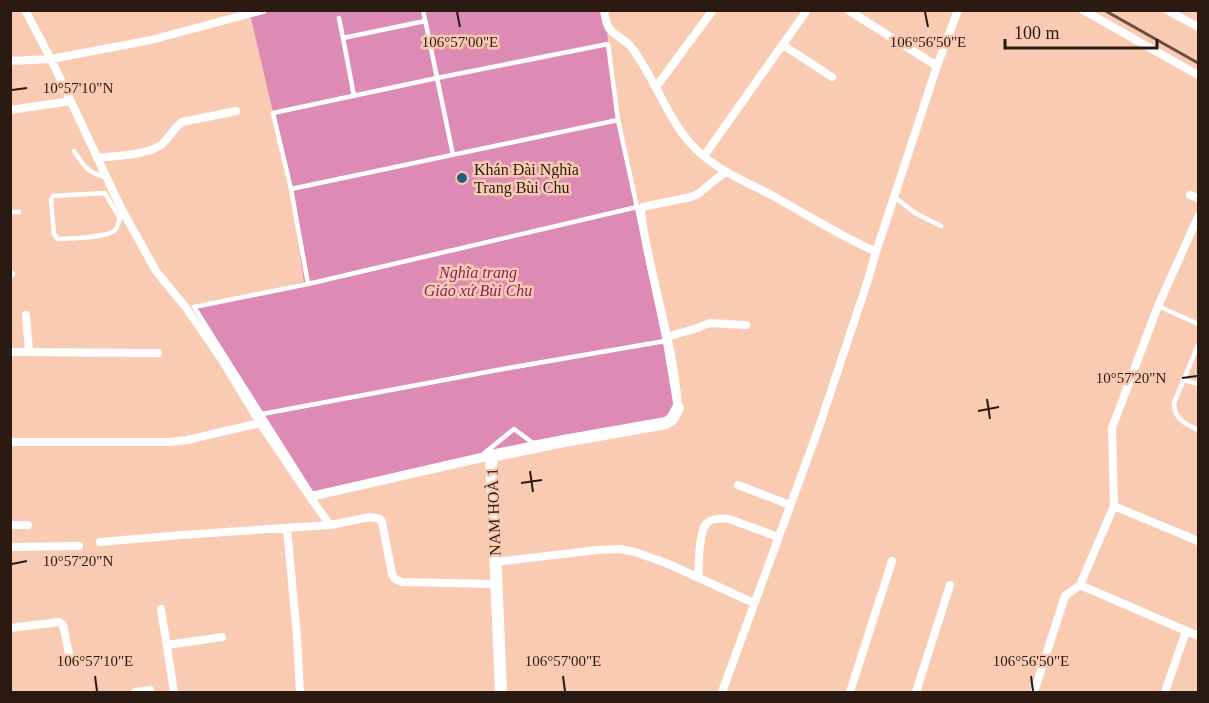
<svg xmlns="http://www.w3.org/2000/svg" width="1209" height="703" font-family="'Times New Roman',serif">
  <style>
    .green { fill: #dd8ab5 }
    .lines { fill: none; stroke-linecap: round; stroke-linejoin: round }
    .lane { stroke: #fff; stroke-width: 4.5 }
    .street { stroke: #fff; stroke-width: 8 }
    .secondary { stroke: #fff; stroke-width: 12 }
    .rail { stroke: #674e41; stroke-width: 3 }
    .ticks { fill: none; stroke: #2a1a11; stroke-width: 2 }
    .poi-dot { fill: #225e76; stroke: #facbb3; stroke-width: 2 }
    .labels { text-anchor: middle; stroke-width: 5; stroke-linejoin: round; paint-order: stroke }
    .poi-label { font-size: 16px; fill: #2a1a11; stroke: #facbb3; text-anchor: start }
    .park-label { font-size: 16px; font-style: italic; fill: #881e5f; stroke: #facbb3 }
    .street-label { font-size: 16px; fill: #2a1a11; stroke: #facbb3 }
    .ticks-label { font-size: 15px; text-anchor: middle; fill: #2a1a11; stroke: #facbb3; stroke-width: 5; stroke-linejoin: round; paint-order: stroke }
  </style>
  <rect width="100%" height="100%" fill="#facbb3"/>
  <path class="green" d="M268 10 602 11 606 23 618 124 678 408 666 423 310 497 187 309 304 282 291 189 250 14Z"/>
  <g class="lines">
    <path class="lane" d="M423 10 453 155
      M339 18 343 38
      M354 96 343 38 425 21
      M74 151C84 166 87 172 105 177
      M291 189 273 113 437 78 608 44 618 120
      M893 196 915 213 941 226
      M637 207 665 341 676 407 673 413 665 421 533 443 514 429 482 455 312 494 194 307 308 284Z
      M10 212H19
      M120 219 105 193 53 196 51 200 54 234 58 239H60C71 238 110 238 116 229 119 224 120 216 121 210
      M308 284 291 189 618 120 637 207
      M1158 306 1198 324
      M1198 345 1174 403C1174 419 1185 424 1198 430
      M1184 380 1198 384
      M262 414 503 369 665 341"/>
    <path class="street" d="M25 10 51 59 121 208 156 271 187 309 222 360 260 423 310 497 491 456
      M604 10C607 32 610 30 626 42 632 46 636 54 640 60 657 86 670 120 690 143 713 169 745 181 775 197 795 208 814 220 835 231 848 239 862 245 876 252L868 280 818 430 722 692
      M848 10 937 66
      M1083 10 1198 75
      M1167 10 1198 27
      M783 45 832 77
      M10 61 51 59 151 40 263 10
      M656 87 713 10
      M10 110 71 101
      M704 156 805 13
      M97 158C114 156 150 155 162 144 170 137 174 128 182 122L236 111
      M1190 195 1198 198
      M876 252 937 66 958 10
      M10 273 11 274
      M26 315 29 351
      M667 337 694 329 710 323 746 325
      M10 352 158 353
      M678 408C674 342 649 278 641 212L643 207 647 206 691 197 698 194 725 172
      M10 442H170L187 440 260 423
      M738 485 790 505
      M310 497 330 525 370 517 380 519 382 522 392 574 395 579 402 582 496 584
      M1114 506 1112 428 1158 306 1198 217
      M10 525H28
      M287 528 297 636 300 692
      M1198 541 1114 506 1080 585 1198 636
      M100 542 181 535 330 525
      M10 547 79 546
      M495 562 597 550 620 549 635 552 666 563 754 603
      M699 578C698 566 699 533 706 524 710 518 723 518 729 519L778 537
      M161 609 174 692
      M10 628 59 622 63 625 70 659 75 665
      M167 645 222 637
      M135 692 150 690
      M850 692 892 561
      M916 692 950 585
      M1034 692 1065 596 1080 585
      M1165 692 1186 631"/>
    <path class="secondary" d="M501 692 491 456 564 441 666 423 672 419 678 408"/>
    <path class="rail" d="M1104 10 1198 63"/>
  </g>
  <path class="ticks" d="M457 12 460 27M925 12 928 27M12 90 27 88M1182 378 1197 376M987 399 990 419M978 411 999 407M530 471 533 492M521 483 542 480M12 564 27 561M95 676 97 691M563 676 565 691M1031 676 1033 691"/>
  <circle class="poi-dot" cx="462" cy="178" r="6"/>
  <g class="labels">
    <g class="poi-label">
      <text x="474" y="175">Khán Đài Nghĩa<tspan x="474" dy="18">Trang Bùi Chu</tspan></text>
    </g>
    <g class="park-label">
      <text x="478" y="278">Nghĩa trang<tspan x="478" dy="18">Giáo xứ Bùi Chu</tspan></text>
    </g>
    <g class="street-label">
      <text transform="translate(493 512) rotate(-92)" y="6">NAM HOÀ 1</text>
    </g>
  </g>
  <g class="ticks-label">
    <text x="928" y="47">106°56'50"E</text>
    <text x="460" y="47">106°57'00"E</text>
    <text x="78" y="93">10°57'10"N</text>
    <text x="1131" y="383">10°57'20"N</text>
    <text x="78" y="566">10°57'20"N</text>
    <text x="95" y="666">106°57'10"E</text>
    <text x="563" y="666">106°57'00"E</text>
    <text x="1031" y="666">106°56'50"E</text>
  </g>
  <rect width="1209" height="703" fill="none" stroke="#2a1a11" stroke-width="24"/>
  <path d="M1005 39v9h152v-9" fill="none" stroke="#2a1a11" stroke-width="3"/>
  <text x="1014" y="39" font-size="18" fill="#2a1a11" stroke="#facbb3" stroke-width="4.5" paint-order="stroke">100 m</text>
</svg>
